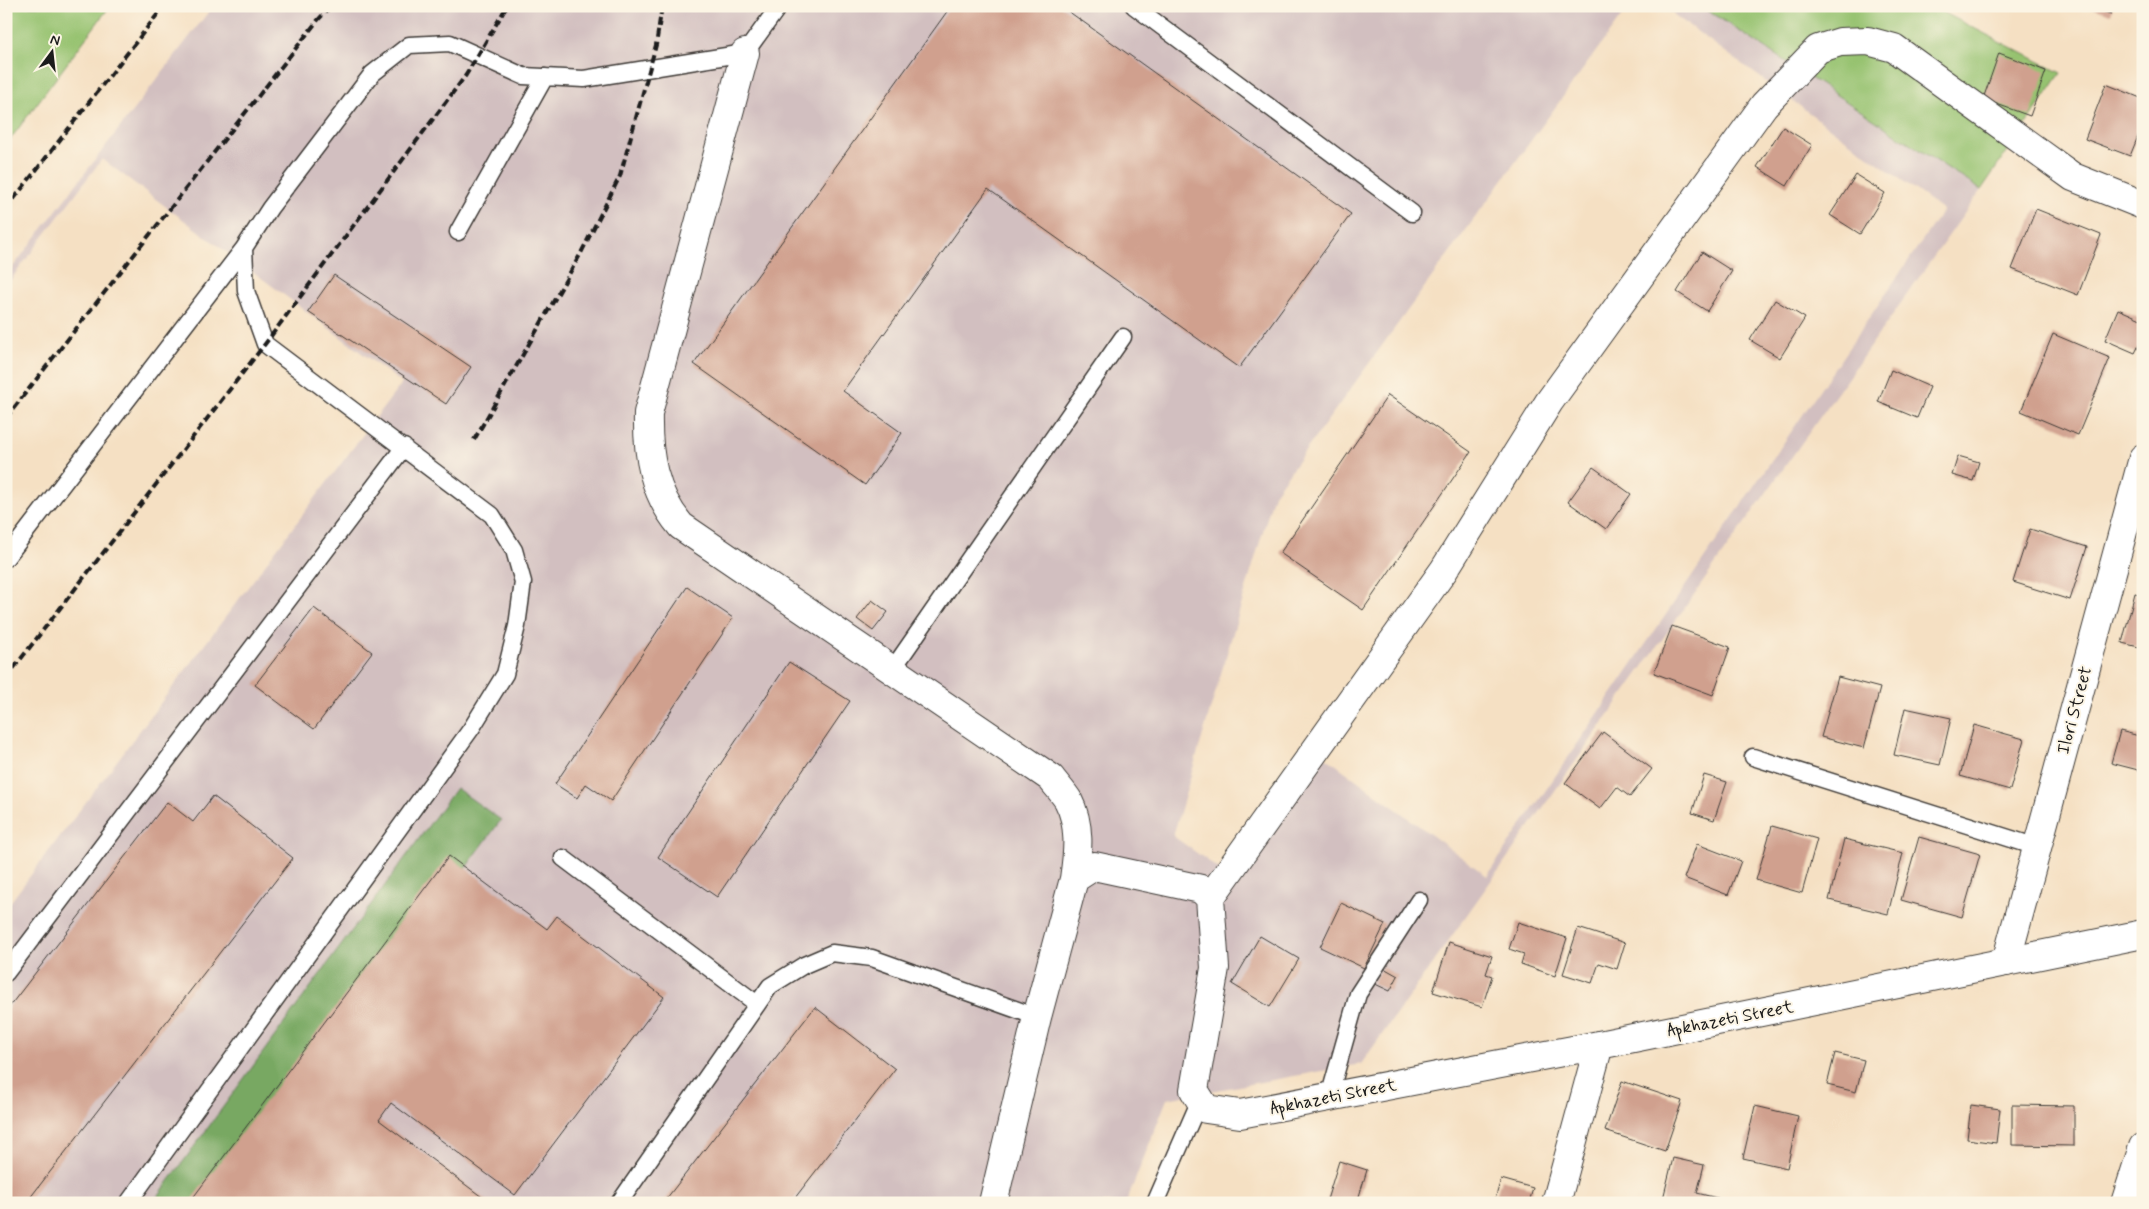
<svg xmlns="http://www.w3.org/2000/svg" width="2149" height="1209" font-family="Mynerve,sans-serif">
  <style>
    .industrial { fill: #d2bfc0 }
    .green { fill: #96c270; stroke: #596f46 }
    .forest { fill: #78a862; stroke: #4a623f }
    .building { fill: #d0a08e }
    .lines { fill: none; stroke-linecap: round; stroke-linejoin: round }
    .service-casing { stroke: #3d3935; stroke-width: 19 }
    .minor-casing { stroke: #3d3935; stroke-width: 30 }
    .tertiary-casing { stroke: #3d3935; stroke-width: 30 }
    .service { stroke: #fff; stroke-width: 16 }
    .minor { stroke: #fff; stroke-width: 28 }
    .tertiary { stroke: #fff; stroke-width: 28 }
    .rail { stroke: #1c1c1c; stroke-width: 4; stroke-dasharray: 8 4; stroke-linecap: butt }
    .labels { text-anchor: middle; stroke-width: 4; stroke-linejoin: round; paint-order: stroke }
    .street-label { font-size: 18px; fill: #1c1c1c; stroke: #fcf5e5 }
  </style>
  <rect width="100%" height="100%" fill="#fcf5e5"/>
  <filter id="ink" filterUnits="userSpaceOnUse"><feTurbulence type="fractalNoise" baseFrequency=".02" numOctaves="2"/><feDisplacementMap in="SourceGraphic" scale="10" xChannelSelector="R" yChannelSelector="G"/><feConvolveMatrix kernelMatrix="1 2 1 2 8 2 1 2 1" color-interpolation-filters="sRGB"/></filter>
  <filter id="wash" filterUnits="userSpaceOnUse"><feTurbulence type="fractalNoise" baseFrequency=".0096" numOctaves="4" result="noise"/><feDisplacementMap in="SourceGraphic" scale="20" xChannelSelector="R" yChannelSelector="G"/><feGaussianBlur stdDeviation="1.12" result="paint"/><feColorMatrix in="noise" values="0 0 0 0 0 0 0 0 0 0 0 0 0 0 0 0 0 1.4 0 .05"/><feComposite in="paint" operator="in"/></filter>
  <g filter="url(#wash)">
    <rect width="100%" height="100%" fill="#f5e0c3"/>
    <path class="industrial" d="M213 6H1629L1274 494 1173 836 1239 883 1320 753 1487 876 1943 210 1662 6H1701L1981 190 1361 1064 1167 1099 1126 1203H218L456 788 153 1203H6V908L402 383 102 159 6 286V276Z"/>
    <path class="green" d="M6 6H110L6 145Z
      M1701 6H1931L2061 73 1981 190Z"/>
    <path class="forest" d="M456 788 501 820 218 1203H153Z"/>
    <g id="blocks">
      <path class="building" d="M951 6H1061L1351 214 1239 368 988 189 843 391 902 433 865 485 694 364Z
        M2086 6H2113L2111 14Z
        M1999 53 2046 71 2030 116 1983 99Z
        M2106 84 2143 99V124L2130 156 2085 139Z
        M1783 127 1812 145 1787 186 1757 167Z
        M1856 175 1885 193 1860 234 1830 215Z
        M2036 209 2101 235 2078 295 2012 269Z
        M1702 252 1732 271 1707 311 1677 292Z
        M334 275 471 367 446 404 308 312Z
        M1775 300 1805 318 1780 358 1750 340Z
        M2118 309 2143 320V337L2135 353 2105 340Z
        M2053 334 2110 358 2078 435 2021 411Z
        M1891 370 1930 387 1917 418 1878 402Z
        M1388 395 1471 452 1363 610 1280 553Z
        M1958 456 1979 462 1973 481 1952 475Z
        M1593 467 1631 494 1606 529 1568 502Z
        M2030 529 2087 547 2070 600 2013 582Z
        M687 587 733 618 611 801 586 784 577 798 555 784Z
        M2135 593 2143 595V648L2122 643Z
        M872 600 888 612 873 631 857 619Z
        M314 608 372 652 314 729 255 685Z
        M1672 626 1730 647 1713 695 1654 673Z
        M789 662 850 701 717 897 658 857Z
        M1838 677 1880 688 1864 748 1821 737Z
        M1905 708 1951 718 1940 765 1894 755Z
        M1974 725 2024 739 2010 790 1960 776Z
        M2120 731 2143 737 2142 771 2111 763Z
        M1603 732 1652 769 1630 797 1617 787 1600 809 1565 783Z
        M1704 775 1727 782 1714 820 1692 813Z
        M213 796 293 858 26 1203H6V1011L167 802 193 822Z
        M1772 826 1817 839 1802 893 1756 880Z
        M1919 837 1980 854 1962 917 1901 900Z
        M1844 839 1903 853 1888 914 1829 900Z
        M1697 844 1741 861 1728 895 1684 878Z
        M449 856 547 929 557 916 664 997 515 1195 391 1103 379 1120 490 1203H189Z
        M1341 903 1385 924 1364 968 1320 947Z
        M1518 922 1567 938 1555 976 1521 964 1524 954 1509 949Z
        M1578 928 1625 943 1617 969 1599 963 1592 983 1563 974Z
        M1260 936 1299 959 1270 1007 1232 984Z
        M1449 942 1492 956 1486 974 1492 976 1482 1007 1433 992Z
        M1382 967 1398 976 1390 991 1373 983Z
        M815 1007 895 1069 791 1203H663Z
        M1835 1053 1864 1060 1856 1092 1827 1085Z
        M1622 1081 1682 1101 1665 1151 1605 1131Z
        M1971 1105 2000 1109 1996 1143 1967 1139Z
        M2012 1105 2074 1106V1146L2012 1145Z
        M1755 1106 1798 1116 1787 1168 1743 1158Z
        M1673 1158 1704 1165 1697 1193 1721 1199 1720 1203H1662Z
        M1339 1161 1367 1170 1357 1203H1326Z
        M1501 1179 1533 1188 1529 1203H1494Z"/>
    </g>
  </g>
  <g filter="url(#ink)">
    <use href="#blocks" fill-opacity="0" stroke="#3d3935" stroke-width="1"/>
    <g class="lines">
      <g class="service-casing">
        <path id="service" d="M1134 6 1412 213
          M458 232 545 77
          M6 558 244 248
          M892 670 1123 337
          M1753 757 2037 847
          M563 858 757 1004
          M6 973 404 447
          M1329 1097 1358 994 1419 900
          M128 1203 471 729 505 674 517 626 523 582 514 550 492 515 265 344 246 291 244 248 270 208 372 74 409 45 450 43 523 76 584 79 745 53 779 6
          M619 1203 770 986 804 965 832 953 872 958 1037 1017
          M1155 1203 1200 1100"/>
      </g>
      <g class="minor-casing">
        <path id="minor" d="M745 53 648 413C647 454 653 493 681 526L1051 778C1056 785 1063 792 1068 800 1081 825 1078 852 1074 879
          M1210 898 1444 570 1549 402 1764 105 1818 49 1840 42 1868 41 1894 48 2073 177 2143 205
          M2006 962 2143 458
          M993 1203 1037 1017 1074 879 1094 866 1201 889 1210 898 1215 968 1194 1090 1206 1109 1240 1114 1599 1045
          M2125 1203 2143 1147"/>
      </g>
      <g class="tertiary-casing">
        <path id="tertiary" d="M1556 1203 1599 1045 2143 934"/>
      </g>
      <use href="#service" class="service"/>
      <use href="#minor" class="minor"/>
      <use href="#tertiary" class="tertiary"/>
      <path class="rail" d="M6 209 164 6
        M6 418 318 20 331 6
        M474 440 580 255 620 176 656 45 662 6
        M6 678 265 344 466 75 507 6"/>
    </g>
  </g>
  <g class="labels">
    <g class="street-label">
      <text transform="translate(2074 710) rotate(-75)" y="6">Ilori Street</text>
      <text transform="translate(1730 1018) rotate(-11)" y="6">Apkhazeti Street</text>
      <text transform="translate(1333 1096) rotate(-11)" y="6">Apkhazeti Street</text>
    </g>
  </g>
  <rect width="2149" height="1209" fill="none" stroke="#fcf5e5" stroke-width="25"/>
  <g transform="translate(52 52) rotate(15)" stroke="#fcf5e5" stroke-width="4" paint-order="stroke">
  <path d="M0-4L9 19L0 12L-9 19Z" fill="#1c1c1c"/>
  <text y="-8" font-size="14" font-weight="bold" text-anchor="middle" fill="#1c1c1c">N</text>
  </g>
</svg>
